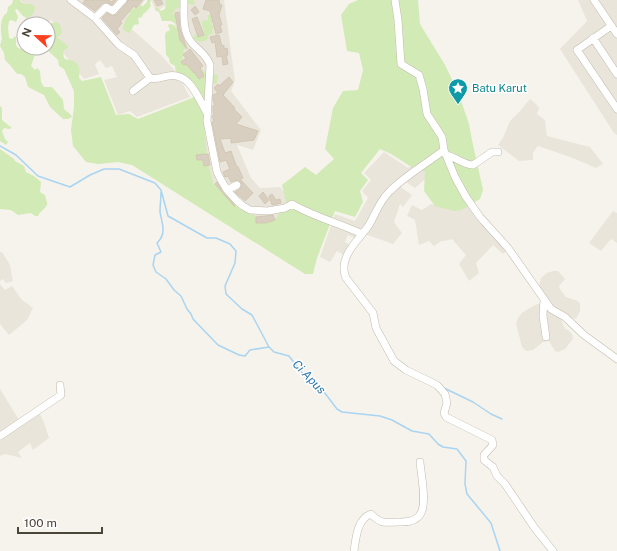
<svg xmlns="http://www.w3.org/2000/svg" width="617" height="551" font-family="'Public Sans',sans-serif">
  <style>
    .residential { fill: #eae5da }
    .green { fill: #d2eab5 }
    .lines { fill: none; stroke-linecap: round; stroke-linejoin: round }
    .stream { stroke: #a9d4f2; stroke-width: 1.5 }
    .building { fill: #d8cfc1; stroke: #d3c7b4 }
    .minor-casing { stroke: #c2bbae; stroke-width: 8 }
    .minor { stroke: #fff; stroke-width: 7 }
    .labels { text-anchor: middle; stroke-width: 3; stroke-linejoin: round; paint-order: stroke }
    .culture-label { font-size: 11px; fill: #0d838f; stroke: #fff; text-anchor: start }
    .water-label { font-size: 12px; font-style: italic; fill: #2e7ab2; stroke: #fff }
  </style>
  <rect width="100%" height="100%" fill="#f6f3ec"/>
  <path class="residential" d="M20 0H145L126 24 161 55 176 72 190 97 137 117 130 111 118 115 104 80 117 77 112 66 106 68 100 60 95 64 99 74 84 79 61 50 59 38 61 28 51 20 48 24H27L24 21 30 9Z
    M151 0H169L170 2 156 12Z
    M188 0H224L235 81 231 91 261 130 253 150 237 145 251 178 260 188 280 187 291 200 283 221 253 228 212 186 196 150 207 134 210 76 179 63 183 57 178 41 172 7 187 4Z
    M578 0H617V135L614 133 560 49 587 21Z
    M530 99 537 105 539 108 537 114 545 120 547 136 590 147 603 164 596 168 573 158 538 146 533 153V160L519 161 498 145 503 138 510 121 521 110Z
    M384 152 408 168 419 160 432 173 415 188 406 182 401 183 402 188 412 195 403 207 400 204 394 222 402 233 393 244 365 234 360 241 348 235 345 242 349 244 352 252 344 255 337 251 330 262 320 257 335 214 355 221 368 198 362 191 371 180 364 173Z
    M469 201 472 212 479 223 491 229 509 248 503 254 493 245 476 263 479 273 469 281 459 264 466 255 452 239 444 241H441L434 246 429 241 419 245 415 220 407 216 412 205 422 210 431 204 459 209Z
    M613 211 617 213V243L611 239 601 251 589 243Z
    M0 252H2L10 265 13 281 6 283 3 279 0 281Z
    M553 271H558L565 279 559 286 560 289 566 297 578 301 580 304V311L576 319 557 313 560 317 565 329 568 330 572 334 573 339 565 349 558 352 555 351 549 341 543 342 533 350 526 351 522 347 516 323 518 318 522 313 533 306 538 304 544 305 539 287 541 278 547 273Z
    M0 284 5 290 12 286 22 300 33 308 27 320 9 335 0 324Z
    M0 389 19 420 39 413 43 420 49 438 33 450 30 443 18 452 22 458 5 454 0 456Z"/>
  <path class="green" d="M13 0H20L21 2 25 4H32L35 7C35 12 32 16 27 18L23 16 17 9 15 10 18 17 16 22 11 20 9 21 8 28 9 38 12 39 15 36 16 38V45L18 48 22 49 24 45V39V48H28L35 55 31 66 35 70 37 68 40 71 41 82 44 87H52L63 100 64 109 71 115 72 117 68 119H63L50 107 44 95 28 87 25 77 21 74H17L10 65 5 60 4 53 0 46 2 38C0 31 0 16 7 13L8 7 12 4Z
    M147 0H151L150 3 151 6 146 12 143 14 142 17 138 18 139 24 134 25 130 32 129 33 123 30C123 25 126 18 130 14V11L140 5 143 6 147 2Z
    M166 0H193L195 3 193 5 189 4 186 7 180 3V7L176 9 173 13V14L176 15 178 23 176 24 171 21H162L159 12 155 9 156 7 161 11 165 9Z
    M358 0H418L420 24 445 65 458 92 469 124 472 140 483 190 480 199 461 210 454 211 435 206 424 191 425 172 419 168H413L391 154 380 149 361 173 368 180 360 191 363 202 355 217 335 211 317 258 313 274H305L132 165 118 162 98 164 86 162 73 146 71 130 74 107V91L64 69 59 66 58 60 45 48H48L47 24 56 22 60 24 62 32 58 38 68 46V48L64 50C63 53 63 57 65 59 78 61 81 65 79 78L82 81 101 77 116 115 129 114 138 119 192 98 196 95 176 73 175 66 170 63 169 58 166 55 165 35 166 32 170 30 168 25 170 24 174 25 176 28 178 27 180 32 179 36 187 47 183 51 184 53 182 60 202 69 207 75 211 76 216 74 218 76 217 83 214 84H211V85L205 133 207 158 213 183 231 200 257 217 276 219 286 202 282 185 305 167 316 175 334 159 325 149 333 108 343 91 358 90 363 70 359 53 347 51 341 15 349 4Z
    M208 15H211V19L219 16 222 19 214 23 212 22 211 24 214 27 212 30 213 33 208 36 207 40 200 42 194 39V34L198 37 202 36 204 30 202 26V21L206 20 208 21Z
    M0 106 2 108V120L12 128 9 129 4 128 2 131 5 139 8 142 6 145 0 141Z
    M0 149 14 159 15 161 24 166 26 172 34 176 41 182 40 192 45 195C45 197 48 203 47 205 45 209 40 211 38 216H35L31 213 18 215 11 210 0 209Z"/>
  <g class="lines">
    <path class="stream" d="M0 146 16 155 38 176 70 187 90 175 104 169H119L155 183 161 190 168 216 207 238H216L230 244 236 251 235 263 225 286 226 294 242 309 252 315 269 347 274 352 289 356 306 378 321 388 337 409 342 412 380 416 392 420 412 431 429 434 438 444 443 447 457 449 466 461 465 484 467 494 491 523 500 551
      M161 192C161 198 160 205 160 212 162 223 167 234 157 243L161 252 155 255 153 265 156 272 166 279 174 290 181 296 187 309 191 314 193 319 218 345 239 355 245 356 250 350 269 347
      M444 388 473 402 491 414 502 419"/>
  </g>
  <path class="building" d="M85 0H109L111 2 114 0H116L112 5 106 2 103 3 95 11 83 3Z
    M128 0H143L136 8 134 6 120 22 122 23 117 29 120 32 117 35 102 18 107 13 112 16 116 15 127 3Z
    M154 0H161L163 4 157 6Z
    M206 0H219L220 5H222L219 15 222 25H220L222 32 216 34 210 11 203 9Z
    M195 6 199 12 195 15 191 10Z
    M179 12 180 29 187 49 180 40 175 13Z
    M197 17 204 35 198 37 192 19Z
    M219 35 222 46 224 45V49L227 48 228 55H226L228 64 223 65 222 56 217 57 215 42 212 43 210 37Z
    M190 49 203 66 200 68 204 76 199 79 195 73H194L186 64 184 65 181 62 186 58 183 55Z
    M229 77 233 82 223 95 235 108 234 109 242 117 236 124 258 131 254 140 231 143V138L220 139 225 153 231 151 236 165 238 167 243 178 240 179 253 193 245 201 235 192 241 188V182L237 180 231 182 228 176 225 177 223 172 230 169 226 160 220 162 212 122 214 121 212 116 214 115 213 111V106L215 105 213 101V95L218 93 214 88 218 84 219 86Z
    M208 154 210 165 204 166 203 160H197L196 155Z
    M217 182 223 193 235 206H234L215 184Z
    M263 192 269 200 265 204 259 196Z
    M272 194 276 200 280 199 281 203 272 205 269 196Z
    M273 215 275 220 266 223H256V217Z"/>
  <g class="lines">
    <g class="minor-casing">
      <path id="minor" d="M71 0 95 18 119 45 134 55 150 78C157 80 161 77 168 76 190 72 198 98 207 113
        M184 0C184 14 182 32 192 43 199 51 207 55 210 65L207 121 217 172 220 178 227 190 237 201 243 206 250 210 268 211 285 208 292 204C314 217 339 223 362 234
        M395 0 398 20 401 64 419 75 423 89 427 114 442 137 444 150 455 177 466 197 480 217 508 248 551 309 565 317 584 335 617 359
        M594 0 617 34
        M95 18 106 7 113 11 123 0
        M611 26 577 50 617 109
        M593 38 617 74
        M133 91 150 78
        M444 150C426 164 406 175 390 191 380 200 376 213 369 225 359 240 337 257 346 278L373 313 376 328 394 361 406 370 437 385 445 394 447 403 444 413 446 417 492 440 493 445 484 455V460L493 467 497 476 505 484 534 527 553 551
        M446 155C456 157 464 165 473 165L492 152H498
        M227 190 237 185
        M544 299 543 316 546 337
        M0 436 61 395 60 385
        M354 551C356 538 357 519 371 514 382 525 385 522 399 522 406 522 414 522 419 516 428 507 421 475 420 462"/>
    </g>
    <use href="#minor" class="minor"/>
  </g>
  <defs>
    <g id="sight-pin" transform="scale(1)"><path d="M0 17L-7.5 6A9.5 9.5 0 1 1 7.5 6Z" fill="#0f9aa8" stroke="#fff"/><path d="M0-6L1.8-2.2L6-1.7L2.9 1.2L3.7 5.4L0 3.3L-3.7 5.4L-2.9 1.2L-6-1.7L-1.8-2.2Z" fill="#fff"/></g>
  </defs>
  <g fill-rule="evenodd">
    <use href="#sight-pin" x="458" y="88"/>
  </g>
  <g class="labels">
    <g class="culture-label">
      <text x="472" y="92">Batu Karut</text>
    </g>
    <g class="water-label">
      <text transform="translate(309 377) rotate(46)" y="4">Ci Apus</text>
    </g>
  </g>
  <g transform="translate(36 36) rotate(292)"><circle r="19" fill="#ffffff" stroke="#b7b4b0"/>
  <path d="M0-3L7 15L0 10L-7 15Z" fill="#fc3f1d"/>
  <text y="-6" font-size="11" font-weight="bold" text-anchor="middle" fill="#4b4439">N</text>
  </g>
  <path d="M18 527v6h84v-6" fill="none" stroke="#4b4439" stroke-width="2"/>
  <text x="24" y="527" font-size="12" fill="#4b4439" stroke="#ffffff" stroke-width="3" paint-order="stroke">100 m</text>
</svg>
